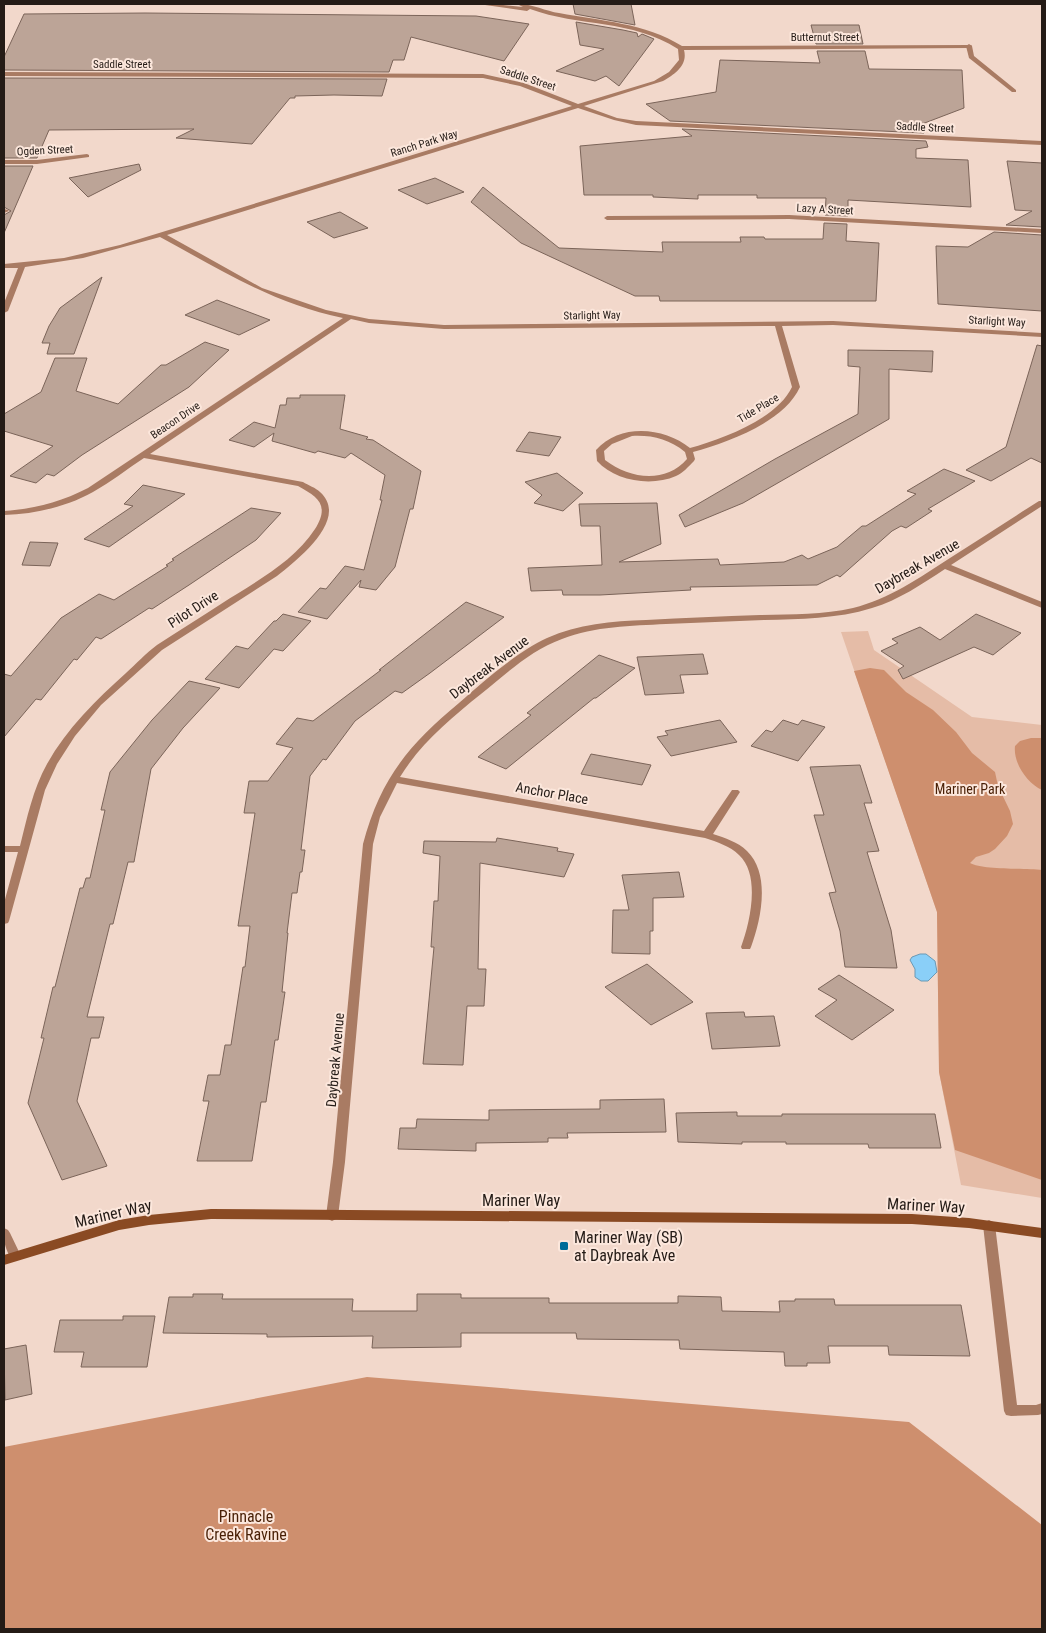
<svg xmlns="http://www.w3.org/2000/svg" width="1046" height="1633" font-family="'Roboto Condensed',sans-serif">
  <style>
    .green { fill: #e5bca7 }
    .forest { fill: #ce8f6e }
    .water { fill: #8acff8; stroke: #6b99b4 }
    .building { fill: #bca497; stroke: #7b6459 }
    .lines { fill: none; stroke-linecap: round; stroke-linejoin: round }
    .service { fill: #a97b63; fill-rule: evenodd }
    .minor { fill: #a97b63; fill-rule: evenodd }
    .secondary { fill: #8a4a23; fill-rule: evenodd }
    .poi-dot { fill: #006d99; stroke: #fce7dc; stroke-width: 2 }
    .labels { text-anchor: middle; stroke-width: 4; stroke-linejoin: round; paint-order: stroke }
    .far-street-label { font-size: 11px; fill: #241b16; stroke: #fce7dc }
    .street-label { font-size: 14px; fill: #241b16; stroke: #fce7dc }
    .park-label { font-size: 14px; fill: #481f05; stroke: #fce7dc }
    .near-street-label { font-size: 16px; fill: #241b16; stroke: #fce7dc }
    .near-poi-label { font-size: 16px; fill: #241b16; stroke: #fce7dc; text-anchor: start }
    .near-park-label { font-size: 16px; fill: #481f05; stroke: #fce7dc }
  </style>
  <rect width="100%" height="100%" fill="#f2d8cb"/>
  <path class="green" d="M868 631 874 650 972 717 1042 725V1198L961 1185 939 1072 937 912 841 632Z"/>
  <path class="forest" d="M870 668 884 670 906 692 933 710 956 732 972 753 995 772 998 786 1010 811 1013 824 1007 836 995 849 989 853 976 857 970 863C982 870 1025 868 1042 870V1180L955 1150 939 1072 937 912 854 671Z
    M1031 738H1042V790C1027 783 1013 763 1015 746L1020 741Z
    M367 1377 909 1422 1042 1525V1629H4V1447Z"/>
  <path class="water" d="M920 954H926L935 961 937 972 928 981H921L915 977V969L910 960 912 957Z"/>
  <path class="building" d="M573 4H631L635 25 575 14Z
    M145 13 476 16 529 24 504 61 411 37 404 60H393L389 72 4 70V57L24 14Z
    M576 22 623 30 637 33 638 37 642 34 654 39 619 86 606 76 595 81 556 71 604 49 580 45Z
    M811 25H859L863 44H816Z
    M817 51H865L869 69 962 70 964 108 922 124 924 133 670 121 646 104 716 92 720 60 820 63Z
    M4 78 387 79 382 96 334 95 295 96V98H290L252 144 176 138 194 129 49 130 37 158H4Z
    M682 129 926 141 928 147 916 149V158L968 160 971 207 848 200V216L825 215 826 198H757V195H698V199L653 197V195H584L580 146 692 136Z
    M1007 161 1042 163V227L1006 225 1032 211 1015 210Z
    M139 164 141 170 88 197 69 178Z
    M4 166H33L4 233V215L11 211 4 207Z
    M435 178 464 192 427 204 398 190Z
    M483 187 559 248 663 252 662 242H741L740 237H764L765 239H823L824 223 847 224 846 241 879 243 876 301H660L659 296H635L521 243 471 202Z
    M340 212 368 228 334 238 307 222Z
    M994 232 1042 235V311L938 304 936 246 968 247Z
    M102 277 74 354H47L50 343H42L49 326 60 308Z
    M217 300 270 320 239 335 185 315Z
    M205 342 229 350 189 387 82 455 54 476 47 474 36 483 10 476 53 446 4 431V414L41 392 55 358H87L76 391 118 404 161 365H166Z
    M1037 345 1042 346V463L1031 458 991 481 966 470 1006 447Z
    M848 350 933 351 932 372 889 369V419L743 503 685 527 679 515 775 459 858 414 860 367 848 366Z
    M300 395H345L340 429 368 437 366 439 373 440 421 471 413 509H410L395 567 376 590 359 587 361 580 327 619 298 612 320 588 326 589 345 566 364 570 382 500H380L385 475 351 453 345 458 318 451 315 453 272 441 274 433 254 447 229 440 254 422 275 428 280 405H286L287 398H300Z
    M529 432 561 437 549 456 516 451Z
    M944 469 975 481 928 509 932 511 906 528 901 526 892 531 840 577 837 575 817 585 690 587 691 590 600 595H563L562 590 531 591 528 568 602 565 600 526H581L579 504 657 503 661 544 619 562 718 559 720 565 784 562 802 555 808 559 837 547 862 526H866L916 494 907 491Z
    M557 473 583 493 563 511 534 503 542 495 525 482Z
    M143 485 185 494 109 547 84 539 133 506 124 504Z
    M251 508 281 513 256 540 189 585 152 609 149 608 101 639 96 637 77 660 74 659 41 700 36 699 4 737V674L11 676 61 618 99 594 114 600 168 566 166 565 174 560 172 559Z
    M30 542 58 543 50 566 22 565Z
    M466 602 504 617 430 673 402 693 395 691 355 721 326 760 323 759 310 776 301 850H305L302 872H300L297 893H292L287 933H288L282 992H285L278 1040H275L266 1102H261L252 1161H197L209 1101H203L208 1075H220L225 1045H231L243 967H245L250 926H238L255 813H244L249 781H268L293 748 276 744 297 718 313 721 381 670H379Z
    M283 614 311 621 283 651 274 649 239 688 205 679 236 646 248 649 274 621H276Z
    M976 614 1021 633 993 655 974 647 903 679 898 670 904 666 881 651 898 643 892 639 920 627 940 640Z
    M703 654 708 674 680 675 684 693 645 695 637 657Z
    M599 655 635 668 596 698H594L506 769 478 757 531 715 527 713Z
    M189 681 220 688 183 728 151 769 134 862H128L113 924H110L87 1017H104L99 1038H91L77 1101 107 1166 62 1180 28 1103 44 1038H41L53 987H55L80 888H83L86 878H90L105 810H101L110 772 152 720Z
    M720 720 737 742 671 756 657 737 668 735 665 731Z
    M783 720 798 725 802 720 825 727 798 761 751 746 766 730 772 732Z
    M591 754 651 765 642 785 581 774Z
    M860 765 872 803H864L879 851 867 852 891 930 897 968 845 967 840 931 829 893 836 892 814 815H824L810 767Z
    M497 838 558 848 557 851 574 854 564 877 480 863 478 969H486L484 1006H467L463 1065 423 1064 434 947H431L434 901H438L440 856 423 853 424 841 496 842Z
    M679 872 684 897 653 898V931H650V954L612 953 613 910H629L622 875Z
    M647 964 693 1002 651 1025 605 987Z
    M839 975 894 1010 852 1040 815 1016 837 1000 818 989Z
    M744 1012 745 1017 774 1016 780 1046 712 1049 706 1013Z
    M664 1099 666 1132 567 1133 568 1138H548V1142L476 1143V1151L398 1149 400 1128H416L417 1119 489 1120V1110L600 1109V1100Z
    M737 1112V1116H782V1114H935L941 1148H869L868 1144H786V1142H742V1144L678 1142 676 1113Z
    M193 1294H223L222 1299H353L352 1311H417V1294H461V1298H549V1303H678V1296L721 1297 722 1311 780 1312 779 1301H795V1299H834L835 1305H961L970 1356 889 1355 888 1346H828L830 1363H807V1366H785L784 1352 680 1349 679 1340 577 1339 576 1333H461V1347L372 1348 373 1336 267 1337V1334L163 1333 169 1297H193Z
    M123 1316H155L147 1367H81L84 1352H54L60 1320H123Z
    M26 1345 32 1394 5 1400 4 1349Z"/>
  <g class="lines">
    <path class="service" d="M969 44 972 46 974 56 1016 90V92H1012L969 58 966 46Z
      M4 209 8 210 9 211 4 213Z
      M989 1220 993 1222 995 1225 1017 1405H1036L1042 1403V1414L1038 1415 1011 1416 1006 1415 1004 1411 983 1225 985 1222Z"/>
    <path class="minor" d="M478 4H494L523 7 517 4C531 3 545 11 559 13 601 21 645 23 682 46L971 45 972 46 969 48 684 50C688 65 675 74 663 81L584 106 617 118 636 121 1042 141V145L636 125 614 120 578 108 167 235 262 288 326 310 369 319 444 325 833 321 1042 333V337L833 325 782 326 800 387C784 422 729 442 693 452L695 459 694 461C688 467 683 473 676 476 651 487 615 481 597 461L596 450C620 423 664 427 690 448 722 439 777 419 792 387L775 326 444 329 369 323 351 319 150 454 303 482C308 485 316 488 320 492 350 519 297 560 277 576L162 650 101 705 75 736 57 764 45 790 9 921 8 923 4 924V903L18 852H4V846H20C27 818 33 789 47 764 67 728 96 700 126 673 136 664 146 653 157 645 178 631 200 618 221 604 253 583 293 563 315 529 330 505 318 497 298 486L144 458C127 469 111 482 93 492 66 507 35 514 4 515V511C34 509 61 502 88 488L343 318C274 304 221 270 160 237L83 258 25 267 8 311 4 313V303L18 268H4V264L64 258 120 245 572 106 520 86 483 78 4 76V72L483 74 524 83 578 104 654 81 669 72 679 60 678 49C632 19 579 27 530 9L527 11ZM632 436C652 435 669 439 685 452L687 459C665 484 630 479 605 460L604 451 612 444Z
      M87 154 89 155V157L37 164H4V160H37Z
      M789 215 1042 229V233L789 219 607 220 604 218 607 216Z
      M1039 501H1042V506L951 565 1042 602V608L945 569C922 584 899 600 872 608 837 619 800 619 764 620 731 621 699 623 666 624 631 626 595 626 562 639 531 650 506 674 481 694 451 718 420 744 400 777L704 831 732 790H738L740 792 713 834C725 838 738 842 747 851 771 874 761 920 751 947L750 949H742L741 947C750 923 761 875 739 855 730 846 717 842 705 838L397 783 380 817 373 844 345 1162 338 1216 336 1219 332 1221 328 1219 326 1216 333 1162 363 844C380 780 408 745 459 703 483 682 518 651 547 638 578 624 612 621 646 620 684 618 722 616 760 615 791 614 823 615 853 608 889 599 919 578 950 558 980 539 1009 520 1039 501Z
      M4 1228 8 1230 10 1233 21 1256 19 1259 15 1261 11 1259C5 1248 3 1240 4 1228Z"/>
    <path class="secondary" d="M211 1209 912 1214 969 1218 1042 1228V1238L969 1228 912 1224 211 1219 149 1225 119 1230 4 1265V1255L119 1220 149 1215Z"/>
  </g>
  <rect class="poi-dot" x="559" y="1241" width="10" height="10" rx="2.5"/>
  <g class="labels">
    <g class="far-street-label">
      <text x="825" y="41">Butternut Street</text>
      <text x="122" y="68">Saddle Street</text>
      <text transform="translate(528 78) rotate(18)" y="4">Saddle Street</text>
      <text transform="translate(925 127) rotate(3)" y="4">Saddle Street</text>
      <text transform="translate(424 143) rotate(-17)" y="4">Ranch Park Way</text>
      <text transform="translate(45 150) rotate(-3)" y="4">Ogden Street</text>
      <text transform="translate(825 209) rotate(3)" y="4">Lazy A Street</text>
      <text transform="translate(592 315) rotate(-1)" y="4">Starlight Way</text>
      <text transform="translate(997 321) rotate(3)" y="4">Starlight Way</text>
      <text transform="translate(758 408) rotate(-31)" y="4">Tide Place</text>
      <text transform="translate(175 420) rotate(-34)" y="4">Beacon Drive</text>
    </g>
    <g class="street-label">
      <text transform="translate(917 566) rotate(-30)" y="5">Daybreak Avenue</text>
      <text transform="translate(193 609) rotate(-33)" y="5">Pilot Drive</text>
      <text transform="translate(489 667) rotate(-37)" y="5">Daybreak Avenue</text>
      <text transform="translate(552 793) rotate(10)" y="5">Anchor Place</text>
      <text transform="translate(335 1060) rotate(-85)" y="5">Daybreak Avenue</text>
    </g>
    <g class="park-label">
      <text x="970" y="794">Mariner Park</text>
    </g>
    <g class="near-street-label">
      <text x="521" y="1206">Mariner Way</text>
      <text transform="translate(926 1205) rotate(3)" y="6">Mariner Way</text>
      <text transform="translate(113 1213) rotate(-13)" y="6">Mariner Way</text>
    </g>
    <g class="near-poi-label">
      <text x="574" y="1243">Mariner Way (SB)<tspan x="574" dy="18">at Daybreak Ave</tspan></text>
    </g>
    <g class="near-park-label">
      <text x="246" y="1522">Pinnacle<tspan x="246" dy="18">Creek Ravine</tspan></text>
    </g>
  </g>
  <rect width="1046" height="1633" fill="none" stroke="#241b16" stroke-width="10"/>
</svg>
